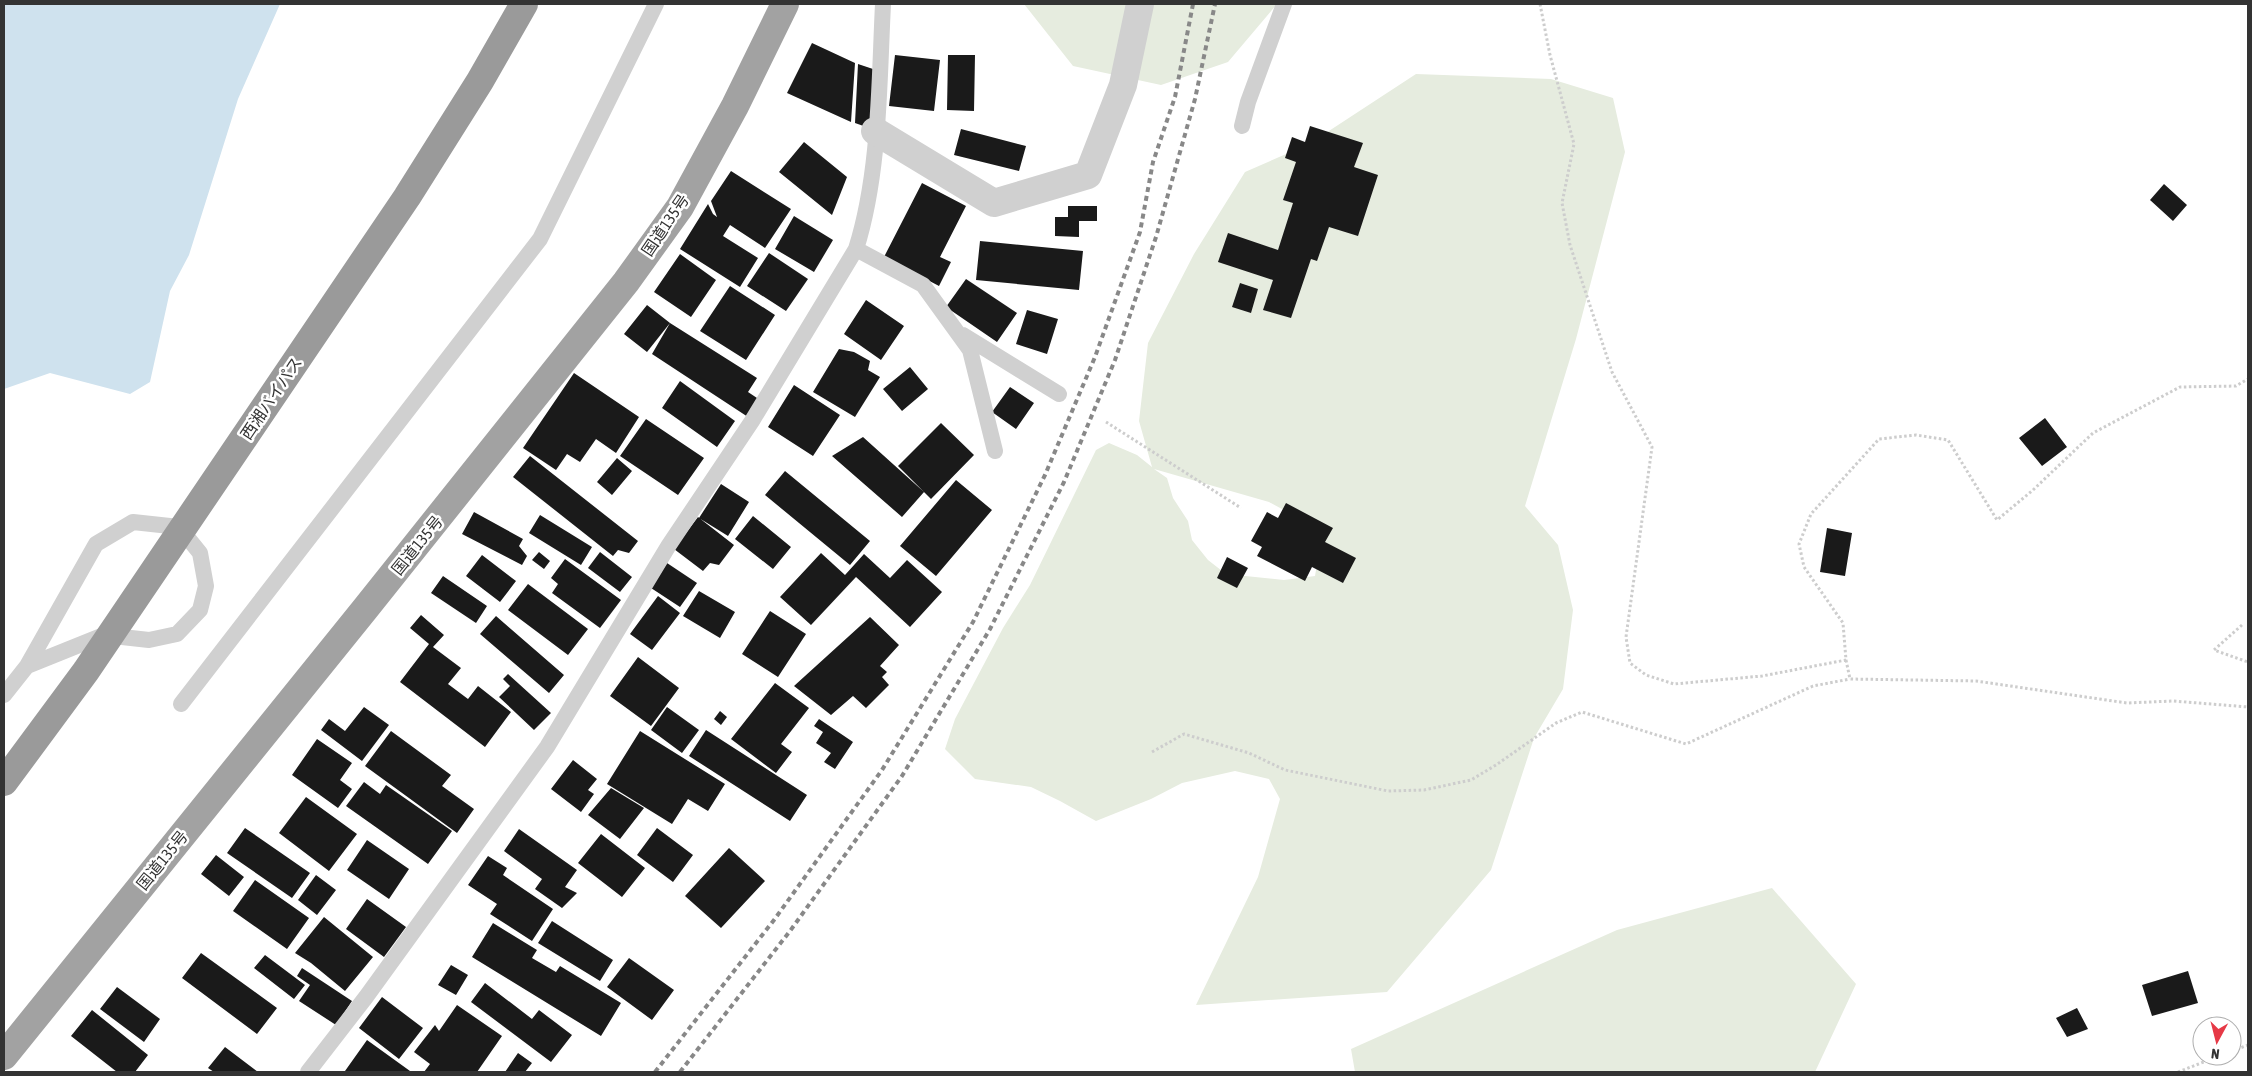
<svg xmlns="http://www.w3.org/2000/svg" width="2252" height="1076" font-family="'Asap Condensed','Noto Sans JP',sans-serif">
  <style>
    .green { fill: #e6ecdf; fill-rule: evenodd }
    .water { fill: #cfe2ee }
    .building { fill: #1a1a1a }
    .lines { fill: none; stroke-linecap: round; stroke-linejoin: round }
    .path { stroke: #cdcdcd; stroke-width: 3; stroke-dasharray: 2.5 2.5; stroke-linecap: butt }
    .service { stroke: #d0d0d0; stroke-width: 16 }
    .minor { stroke: #d0d0d0; stroke-width: 28 }
    .trunk { stroke: #a2a2a2; stroke-width: 28 }
    .rail { stroke: #888; stroke-width: 4; stroke-dasharray: 5 4; stroke-linecap: butt }
    .motorway-bridge { stroke: #9a9a9a; stroke-width: 28 }
    .labels { text-anchor: middle; stroke-width: 5; stroke-linejoin: round; paint-order: stroke }
    .street-label { font-size: 16px; fill: #333; stroke: #fff }
  </style>
  <rect width="100%" height="100%" fill="#fff"/>
  <path class="green" d="M1024 4H1277L1228 62 1161 85 1073 66Z
    M1416 74 1551 79 1613 98 1625 152 1576 339 1525 506 1558 545 1573 610 1563 689 1534 738 1491 870 1387 992 1196 1005 1258 877 1280 799 1269 779 1235 771 1182 783 1151 799 1096 821 1060 801 1031 787 975 779 945 749 955 719 1003 628 1030 585 1096 450 1109 443 1137 455 1152 467 1139 421 1148 343 1194 254 1245 172 1309 144ZM1154 469 1269 502 1304 521 1320 546 1315 576 1284 580 1226 574 1208 560 1192 540 1188 521 1173 498 1167 478Z
    M1772 888 1856 984 1815 1072H1355L1351 1049 1617 930Z"/>
  <path class="water" d="M4 4H280L238 99 189 255 170 291 150 382 130 394 50 373 4 389Z"/>
  <path class="building" d="M812 43 855 63 851 122 787 93Z
    M895 55 940 60 934 111 889 106Z
    M948 55H975L974 111 947 110Z
    M858 64 876 70 872 129 855 123Z
    M1310 126 1363 143 1354 167 1378 175 1358 236 1329 227 1317 261 1311 259 1291 318 1263 310 1273 280 1218 262 1228 233 1278 250 1293 203 1283 200 1296 162 1285 158 1292 137 1305 142Z
    M961 129 1026 146 1019 171 954 155Z
    M804 142 847 177 832 215 779 172Z
    M731 171 791 209 765 248 730 225 723 236 758 258 740 287 680 249 708 204 713 214 717 217 711 201Z
    M922 183 966 206 940 257 951 262 939 286 884 257Z
    M2164 184 2187 205 2173 221 2150 200Z
    M1068 206H1097V221H1079V237L1055 236V217H1068Z
    M794 216 833 240 814 272 775 249Z
    M980 241 1083 251 1079 290 976 280Z
    M769 253 808 279 786 311 747 286Z
    M680 254 716 280 691 317 654 292Z
    M966 279 1017 313 997 342 946 307Z
    M1240 283 1258 289 1251 313 1232 307Z
    M730 286 775 315 746 360 700 331Z
    M866 300 904 326 881 360 844 334Z
    M647 305 670 323 647 352 624 334Z
    M1027 310 1058 319 1047 354 1016 344Z
    M670 323 757 378 748 392 760 400 748 417 652 354Z
    M839 349 854 352 870 361 868 370 880 377 855 417 813 392Z
    M910 367 928 389 902 411 883 389Z
    M574 373 639 417 616 453 596 439 580 462 567 454 556 470 523 448Z
    M680 381 735 421 717 447 662 408Z
    M794 385 840 415 813 456 768 427Z
    M1010 387 1034 403 1016 429 992 412Z
    M2045 418 2067 447 2042 466 2019 438Z
    M646 419 704 458 678 495 620 456Z
    M941 423 974 455 931 499 898 466Z
    M863 437 924 492 902 517 832 456Z
    M530 456 638 541 629 553 618 550 613 556 513 477Z
    M617 458 632 471 612 495 597 482Z
    M785 471 870 541 850 565 765 495Z
    M956 480 992 510 936 576 900 546Z
    M721 484 749 502 728 536 699 518Z
    M1286 503 1333 528 1325 542 1356 558 1343 583 1312 567 1305 581 1257 556 1262 547 1251 541 1267 512 1278 518Z
    M474 512 523 539 519 546 527 556 522 565 462 534Z
    M540 515 592 547 581 565 529 533Z
    M753 516 791 547 773 569 735 539Z
    M698 517 734 545 719 565 710 563 703 571 674 549Z
    M1827 528 1852 533 1845 576 1820 572Z
    M539 552 550 561 544 569 532 560Z
    M600 552 632 577 620 592 588 568Z
    M821 553 845 575 864 554 890 578 907 560 942 592 910 627 856 577 811 625 780 597Z
    M482 555 516 581 500 602 466 576Z
    M1227 557 1248 568 1237 588 1217 578Z
    M565 559 621 600 600 628 552 593 558 584 551 578Z
    M667 563 697 583 680 607 651 588Z
    M443 576 487 606 476 623 431 593Z
    M528 584 588 629 568 655 508 610Z
    M699 591 735 612 720 638 683 616Z
    M658 596 680 613 652 650 630 634Z
    M770 611 806 634 778 677 742 654Z
    M421 615 444 635 433 647 461 668 448 684 468 699 478 686 511 712 485 747 400 682 429 644 410 628Z
    M496 616 564 675 549 693 480 634Z
    M870 617 899 645 880 666 887 672 882 677 889 685 866 708 853 696 831 715 794 686Z
    M638 657 679 688 651 726 610 696Z
    M508 674 551 713 534 730 499 697 510 686 503 679Z
    M775 683 809 708 781 744 792 752 776 773 731 739Z
    M364 707 389 725 362 761 321 730 329 719 345 731Z
    M667 707 699 730 682 753 651 730Z
    M720 711 727 717 721 725 714 719Z
    M819 719 853 742 835 769 824 762 831 753 816 743 823 732 814 726Z
    M706 730 807 795 790 821 689 756Z
    M391 731 451 775 442 786 474 809 457 833 365 766Z
    M640 731 725 784 708 811 688 799 672 824 607 784Z
    M317 739 352 763 340 780 352 789 338 808 292 775Z
    M573 760 597 779 588 790 594 794 581 812 551 789Z
    M364 782 380 794 386 785 452 831 428 864 346 806Z
    M611 788 644 808 620 839 588 815Z
    M306 797 357 834 329 871 279 833Z
    M245 828 310 873 292 898 227 853Z
    M657 828 693 855 673 882 637 855Z
    M519 829 577 870 565 887 577 893 562 908 535 889 542 879 504 851Z
    M601 834 645 868 622 897 578 863Z
    M367 840 409 869 389 899 347 870Z
    M729 848 765 881 721 928 685 896Z
    M216 855 244 877 229 896 201 874Z
    M488 856 507 868 503 875 553 909 532 941 490 914 497 904 468 885Z
    M316 875 336 890 317 915 298 900Z
    M255 880 309 918 287 949 233 911Z
    M367 899 406 927 384 957 346 929Z
    M324 917 373 957 345 991 311 963 295 953Z
    M552 921 613 960 600 981 538 943Z
    M493 923 537 950 532 958 556 972 560 966 621 1003 601 1036 472 957Z
    M201 953 277 1008 257 1034 182 978Z
    M265 955 305 985 294 999 254 968Z
    M629 958 674 990 652 1020 607 987Z
    M451 965 468 975 456 995 438 985Z
    M302 968 352 1001 336 1025 299 1001 310 985 297 976Z
    M2188 971 2198 1003 2152 1016 2142 985Z
    M485 983 532 1019 539 1010 572 1035 551 1062 471 1002Z
    M117 987 160 1019 144 1042 100 1009Z
    M382 997 423 1028 399 1059 359 1028Z
    M457 1005 502 1036 477 1072H424L430 1064 414 1052 435 1025 439 1031Z
    M2077 1008 2088 1029 2067 1037 2056 1018Z
    M92 1010 148 1055 135 1072H117L71 1036Z
    M367 1040 410 1071 409 1072H348L345 1071Z
    M225 1047 258 1072H214L208 1068Z
    M518 1053 532 1063 525 1072H505Z"/>
  <g class="lines">
    <path class="path" d="M1540 4 1550 55 1574 144 1562 203 1570 245 1612 372 1652 447 1626 637 1630 663 1646 675 1674 684 1762 676 1846 660 1843 623 1804 567 1799 544 1811 514 1879 439 1916 435 1948 440 1997 520 2033 490 2093 433 2180 387 2236 386 2248 379
      M1106 422 1241 508
      M2242 625 2214 650 2248 662
      M1846 660 1850 679 1976 681 2127 703 2173 701 2248 707
      M1152 752 1184 734 1249 753 1285 770 1388 791 1424 790 1471 780 1496 765 1556 723 1582 712 1686 744 1813 686 1850 679
      M2232 1051 2248 1045
      M2178 1072 2219 1056"/>
    <path class="service" d="M1242 126 1248 102 1284 4
      M856 249 923 285 970 350 995 451
      M963 335 1059 394
      M4 695 27 666 96 544 133 522 179 527 200 553 206 586 200 610 177 634 149 640 104 635 27 666
      M181 704 540 239 656 4
      M308 1072 366 997 547 747 669 545 752 421 856 249C880 173 879 83 883 4"/>
    <path class="minor" d="M875 131 994 203 1088 175 1123 85 1140 4"/>
    <path class="trunk" d="M4 1056 365 609 626 282 680 207 735 106 785 4"/>
    <path class="rail" d="M655 1072 774 920 882 770 973 622 1045 475 1095 357 1140 232 1153 162 1175 97 1193 4
      M680 1072 790 931 902 776 990 629 1064 482 1115 360 1156 237 1195 99 1215 4"/>
    <path class="motorway-bridge" d="M4 782 86 671 407 197 480 81 524 4"/>
  </g>
  <g class="labels">
    <g class="street-label">
      <text transform="translate(665 225) rotate(-56)" y="6">国道135号</text>
      <text transform="translate(271 398) rotate(-56)" y="6">西湘バイパス</text>
      <text transform="translate(417 545) rotate(-51)" y="6">国道135号</text>
      <text transform="translate(162 860) rotate(-51)" y="6">国道135号</text>
    </g>
  </g>
  <rect width="2252" height="1076" fill="none" stroke="#333333" stroke-width="10"/>
  <g transform="translate(2217 1041) rotate(187)"><circle r="24" fill="#ffffff" stroke="#adadad"/>
  <path d="M0-4L9 19L0 12L-9 19Z" fill="#e63946"/>
  <text y="-8" font-size="14" font-weight="bold" text-anchor="middle" fill="#333333">N</text>
  </g>
</svg>
